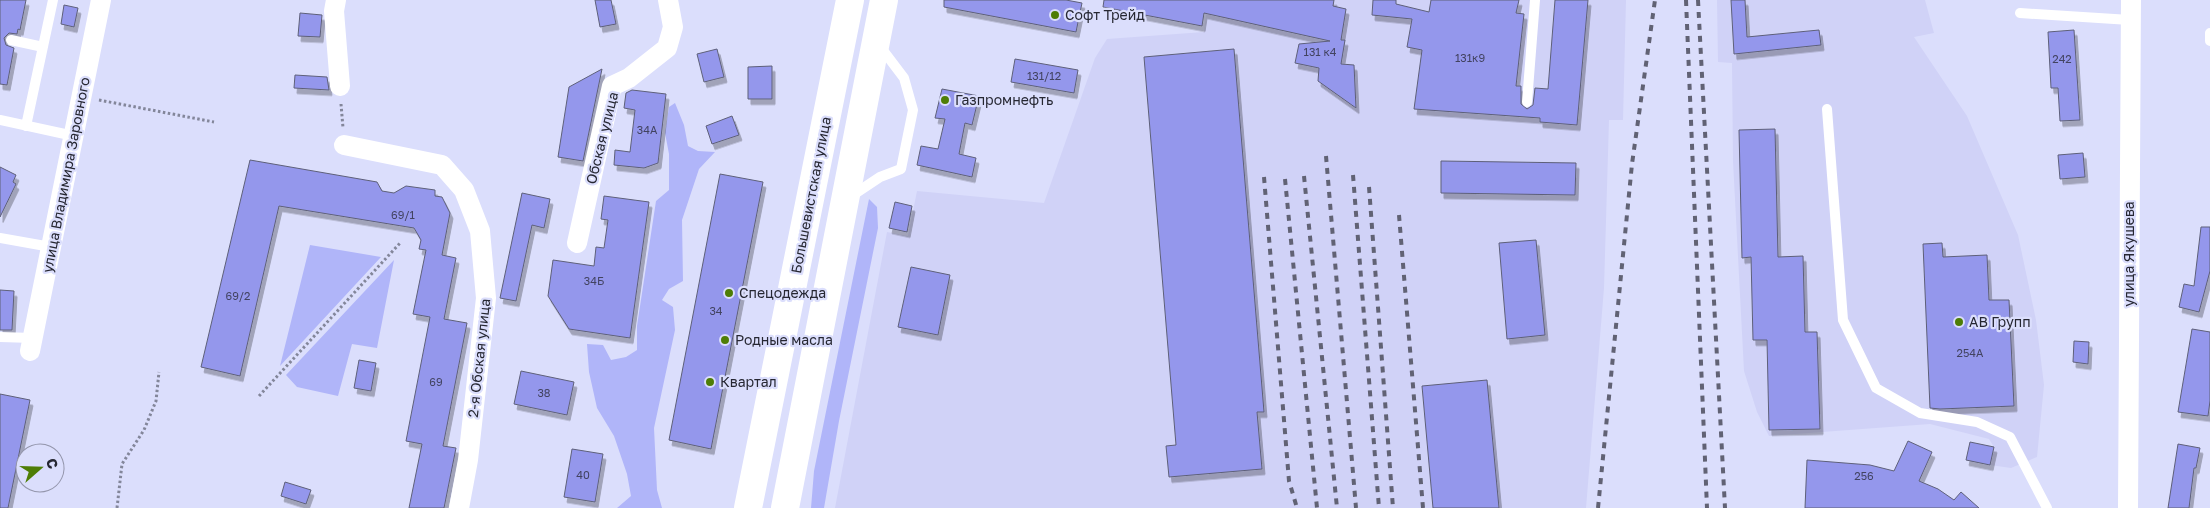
<svg xmlns="http://www.w3.org/2000/svg" width="2210" height="508" font-family="'Golos Text',sans-serif">
  <style>
    .built { fill: #d0d2f7 }
    .green { fill: #b0b5f9 }
    .building { fill: #9497ec; stroke: #5e6079; filter: url(#shadow) }
    .lines { fill: none; stroke-linecap: round; stroke-linejoin: round }
    .path { stroke: #83869a; stroke-width: 3; stroke-dasharray: 2.5 2.5; stroke-linecap: butt }
    .lane { stroke: #fff; stroke-width: 10 }
    .street { stroke: #fff; stroke-width: 20 }
    .highway { stroke: #fff; stroke-width: 28 }
    .rail { stroke: #616274; stroke-width: 4; stroke-dasharray: 6 6; stroke-linecap: butt }
    .poi-dot { fill: #4e7d06; stroke: #dbdefc; stroke-width: 2 }
    .labels { text-anchor: middle; stroke-width: 4.5; stroke-linejoin: round; paint-order: stroke }
    .number-label { font-size: 11px; fill: #424360 }
    .poi-label { font-size: 14px; fill: #262732; stroke: #dbdefc; text-anchor: start }
    .street-label { font-size: 14px; fill: #262732; stroke: #dbdefc }
  </style>
  <defs>
    <filter id="shadow"><feDropShadow dx="3" dy="5.5" stdDeviation="0" flood-color="#0004"/></filter>
  </defs>
  <rect width="100%" height="100%" fill="#dbdefc"/>
  <path class="built" d="M1208 0H1626L1623 120H1609L1604 288 1586 508H835L887 232 908 236 917 191 1044 203 1095 58 1107 39 1204 32Z
    M1717 0H1925L1934 33 1914 37 1967 116 2018 235 2036 320 2044 385 2037 457 2011 468 1990 465 1994 447 1989 439 1930 424 1769 436 1757 412 1744 371 1733 161 1732 63 1718 62Z"/>
  <path class="green" d="M675 103 684 125 688 146 698 151 715 152 699 169 682 220 683 281 669 289 662 300 673 307 675 330 654 428 657 490 662 508H617L631 496 627 474 614 436 597 408 589 372 587 344 603 345 611 360 626 357 637 350V326L656 201 669 190V154L665 133 669 107Z
    M869 199 877 207 878 228 839 421 824 508H811L814 471Z
    M310 245 381 257 280 366Z
    M394 260 377 348 352 344 338 396 297 387 286 375Z"/>
  <path class="building" d="M0 0H26L20 30 18 29 17 34 9 33 4 38 6 45 14 48 7 85 0 84Z
    M595 0H611L616 24 600 27Z
    M944 0H1066L1082 3 1076 32 944 7Z
    M1104 0H1334L1333 6 1346 9 1341 40H1345L1341 64 1354 65 1356 108 1318 81 1319 68 1295 63 1299 44 1330 41 1204 13 1202 26 1103 7Z
    M1373 0H1396V4L1429 12 1431 0H1519L1516 13 1524 14 1516 86H1521V104L1527 109 1533 105 1535 88 1548 89 1555 0H1588L1577 125 1540 122V118L1414 109 1422 50 1407 47 1412 19 1372 15Z
    M1731 0H1745L1747 37 1819 30 1821 45 1734 54Z
    M64 5 78 8 74 27 61 24Z
    M300 13 322 15 320 37 298 36Z
    M2074 30 2080 120 2060 121 2058 88H2051L2048 32Z
    M717 49 724 77 704 82 697 54Z
    M1234 49 1264 412H1257L1262 469 1169 477 1166 446 1176 445 1144 57Z
    M1015 59 1078 70 1074 93 1011 82Z
    M772 66V99H748V67Z
    M602 69 583 161 558 157 569 87Z
    M295 75 327 77 329 90 294 88Z
    M942 89 979 96 972 125 965 123 959 154 976 158 972 177 917 165 921 146 938 149 945 119 935 118Z
    M632 90 666 94 658 163 644 168 614 165 615 150 630 152 635 110 624 108 626 93Z
    M732 116 739 135 712 144 706 126Z
    M1775 129 1778 257 1803 256 1805 332H1817L1820 429 1769 430 1767 340H1753L1751 257 1742 258 1739 130Z
    M2083 153 2085 177 2060 179 2058 155Z
    M250 160 377 182 382 191 394 193 406 186 435 190V196L442 197 450 213 442 255 456 258 444 319 467 323 443 446 456 448 444 508H409L422 444 406 441 430 317 413 314 426 250 419 249 421 240 414 228 279 206 240 376 201 367Z
    M1441 161 1576 163 1575 195 1441 193Z
    M0 167 16 175 13 182 16 184 0 217Z
    M720 174 763 182 711 449 669 440Z
    M522 193 550 199 544 228 532 225 516 301 500 298Z
    M604 196 649 202 630 338 569 329 548 296 553 260 594 266 596 247 604 248 608 220 601 219Z
    M895 202 912 206 907 232 889 228Z
    M2201 227H2210V271L2199 312 2179 307 2184 284 2194 286Z
    M1536 240 1545 335 1507 339 1499 243Z
    M1942 243 1943 257 1987 255 1989 300H2009L2014 406 1940 409 1930 408 1923 244Z
    M911 267 950 275 938 335 898 327Z
    M0 290 14 291 12 330H0Z
    M2192 329 2210 332V401L2208 416 2178 412Z
    M2074 341 2089 342 2088 364 2073 362Z
    M359 360 376 363 371 391 354 388Z
    M521 371 574 382 567 415 514 404Z
    M1487 380 1499 508H1433L1422 386Z
    M0 394 30 400 8 508H0Z
    M1908 441 1932 452 1919 481 1938 489 1954 500 1961 492 1979 508H1805L1807 460 1870 465 1894 471Z
    M1970 442 1994 447 1990 465 1966 460Z
    M2178 444 2200 448 2196 468H2194L2189 508H2168Z
    M572 449 603 454 595 502 564 497Z
    M285 482 311 490 306 504 281 496Z"/>
  <g class="lines">
    <path class="path" d="M99 100 214 122
      M341 104 343 128
      M259 396 401 242
      M117 508 122 464 144 430 156 401 159 372"/>
    <path class="lane" d="M2020 13 2130 20
      M2210 33V41
      M11 40 43 47
      M1527 102 1535 0
      M1827 109 1843 320 1876 388 1920 413 1977 422 2010 437 2047 508
      M0 120 74 136
      M26 126 53 0
      M850 197 880 177 901 169 913 110 904 78 879 45
      M0 238 51 247
      M0 337 33 338"/>
    <path class="street" d="M336 0 334 11 340 86
      M344 145 442 165 464 190 480 231 486 298 468 460 459 508
      M577 243 612 86 629 78 667 48 673 27 668 0
      M30 351 101 0
      M2128 508 2131 0"/>
    <path class="highway" d="M748 508 850 0
      M785 508 884 0"/>
    <path class="rail" d="M1686 0 1707 508
      M1698 0 1725 508
      M1326 156 1356 508
      M1353 175 1379 508
      M1304 176 1337 508
      M1264 177 1289 481 1297 508
      M1285 179 1317 508
      M1369 187 1393 508
      M1399 215 1423 508
      M1598 508 1632 164 1655 0"/>
  </g>
  <g class="poi-dot">
    <circle cx="1055" cy="15" r="5"/>
    <circle cx="945" cy="100" r="5"/>
    <circle cx="729" cy="293" r="5"/>
    <circle cx="1959" cy="322" r="5"/>
    <circle cx="725" cy="340" r="5"/>
    <circle cx="710" cy="382" r="5"/>
  </g>
  <g class="labels">
    <g class="number-label">
      <text x="1320" y="56">131 к4</text>
      <text x="1470" y="62">131к9</text>
      <text x="2062" y="63">242</text>
      <text x="1044" y="80">131/12</text>
      <text x="647" y="134">34А</text>
      <text x="403" y="219">69/1</text>
      <text x="594" y="285">34Б</text>
      <text x="238" y="300">69/2</text>
      <text x="716" y="315">34</text>
      <text x="1970" y="357">254А</text>
      <text x="436" y="386">69</text>
      <text x="544" y="397">38</text>
      <text x="583" y="479">40</text>
      <text x="1864" y="480">256</text>
    </g>
    <g class="poi-label">
      <text x="1065" y="20">Софт Трейд</text>
      <text x="955" y="105">Газпромнефть</text>
      <text x="739" y="298">Спецодежда</text>
      <text x="1969" y="327">АВ Групп</text>
      <text x="735" y="345">Родные масла</text>
      <text x="720" y="387">Квартал</text>
    </g>
    <g class="street-label">
      <text transform="translate(602 138) rotate(-76)" y="5">Обская улица</text>
      <text transform="translate(66 175) rotate(-79)" y="5">улица Владимира Заровного</text>
      <text transform="translate(811 195) rotate(-79)" y="5">Большевистская улица</text>
      <text transform="translate(2129 254) rotate(-90)" y="5">улица Якушева</text>
      <text transform="translate(479 358) rotate(-84)" y="5">2-я Обская улица</text>
    </g>
  </g>
  <g transform="translate(40 468) rotate(70)"><circle r="24" fill="#dbdefc" stroke="#9395ab"/>
  <path d="M0-4L9 19L0 12L-9 19Z" fill="#4e7d06"/>
  <text y="-8" font-size="14" font-weight="bold" text-anchor="middle" fill="#262732">С</text>
  </g>
</svg>
